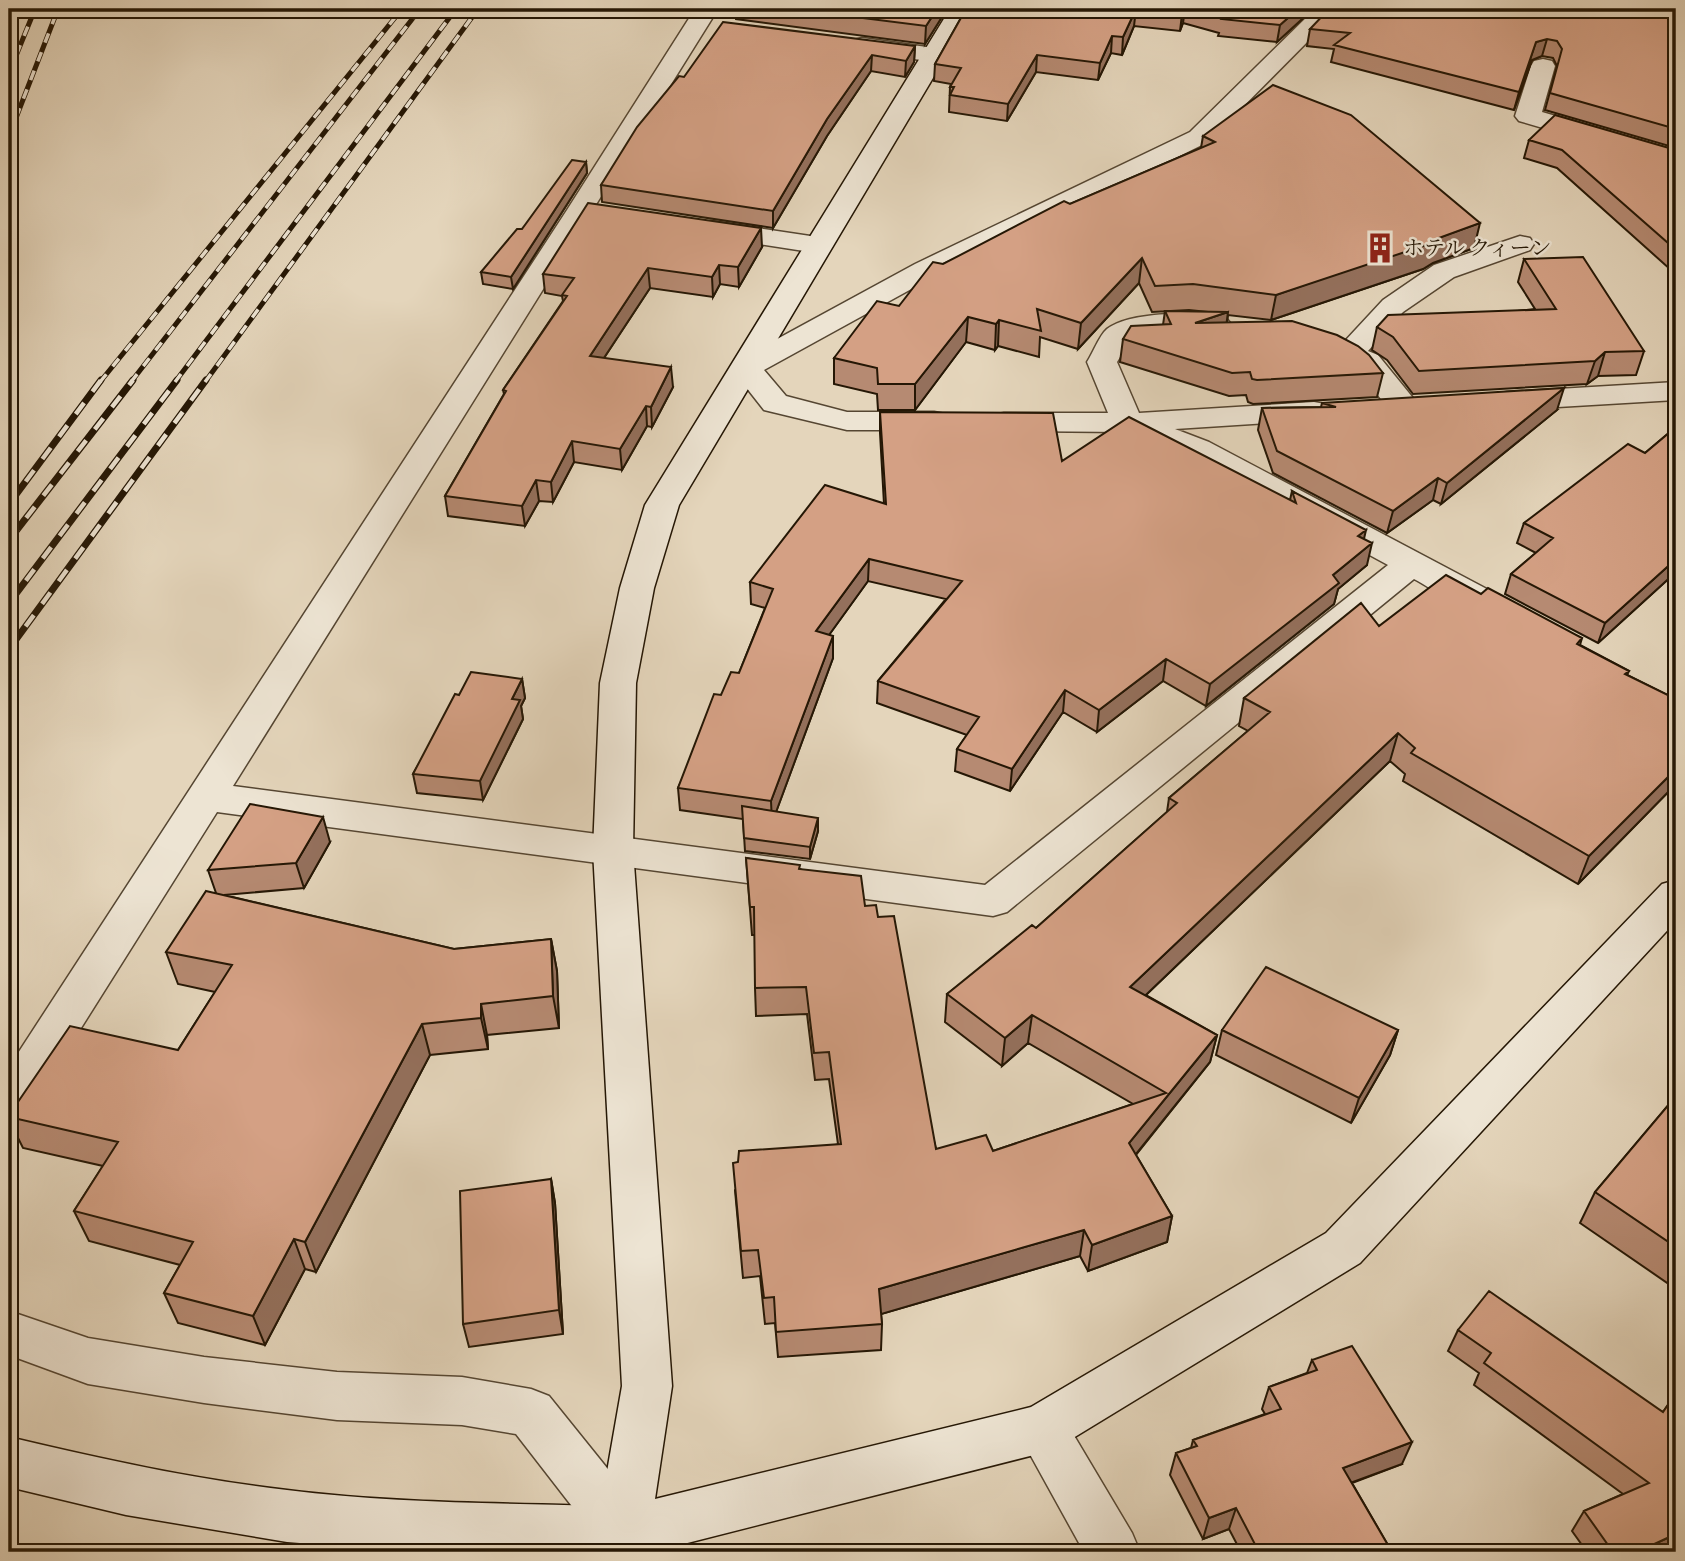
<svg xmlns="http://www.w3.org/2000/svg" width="1685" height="1561" font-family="'IM FELL English','Noto Serif JP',serif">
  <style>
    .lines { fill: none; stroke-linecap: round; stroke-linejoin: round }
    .street-casing { stroke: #554632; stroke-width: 3 }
    .secondary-casing { stroke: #251705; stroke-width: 3 }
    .street { fill: #ede4d3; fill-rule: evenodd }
    .secondary { fill: #ede4d3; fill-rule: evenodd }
    .rail-far1-casing { stroke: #251705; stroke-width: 5 }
    .rail-casing { stroke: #251705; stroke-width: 7 }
    .rail-far1 { stroke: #ede4d3; stroke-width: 3.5; stroke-dasharray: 10; stroke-linecap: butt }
    .rail { stroke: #ede4d3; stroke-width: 4.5; stroke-dasharray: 14; stroke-linecap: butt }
    .wall { fill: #b68a72; stroke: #251705; stroke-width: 2 }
    .shaded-wall { fill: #94705c; stroke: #251705; stroke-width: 2 }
    .building { fill: #d4a084; stroke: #251705; stroke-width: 2 }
    .labels { text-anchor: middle; stroke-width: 5; stroke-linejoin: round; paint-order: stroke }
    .far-poi-label { font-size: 21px; fill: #251705; stroke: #ede4d3; text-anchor: start }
  </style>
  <rect width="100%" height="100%" fill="#e4d5bb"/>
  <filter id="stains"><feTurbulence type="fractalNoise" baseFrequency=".00286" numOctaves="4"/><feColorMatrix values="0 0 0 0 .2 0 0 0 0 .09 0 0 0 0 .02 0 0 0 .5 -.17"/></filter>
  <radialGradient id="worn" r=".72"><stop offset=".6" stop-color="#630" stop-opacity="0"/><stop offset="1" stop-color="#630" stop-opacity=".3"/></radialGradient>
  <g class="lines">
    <g class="street-casing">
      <path id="street" d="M695 9H718L233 786 985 885 1388 565 1187 456 1124 432 1004 431 993 429 988 422 993 415 1004 413H1108L1087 362C1093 353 1099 336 1107 329 1130 311 1199 311 1226 318L1231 324 1226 330C1201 337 1147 322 1128 343 1124 348 1121 356 1117 362L1139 413 1314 402 1325 404 1330 411 1325 418 1314 420 1175 429 1209 442 1500 596 1505 604 1500 612C1472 620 1439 592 1414 579L1007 912 993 916 217 812 25 1117 9 1122V1067L567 210Z
        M1315 9H1340L1208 142 935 276 764 370 786 396 847 412H934L945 414 950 421 945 428 934 430H847L764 410 731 368 735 362 915 264 1190 132Z
        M862 38 934 48 943 50 946 55 943 60 934 62 854 50 850 45 854 40Z
        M1543 59 1552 61 1555 66 1542 112 1676 151V167L1519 121 1515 116 1531 66 1534 61Z
        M711 221 817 237 827 239 831 245 827 251 817 253 701 235 697 229 701 223Z
        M1520 236 1530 238 1534 244 1530 250 1454 277 1403 312 1368 351 1378 355 1413 398 1418 405 1413 412 1402 414 1391 412 1356 367 1328 356 1324 350 1328 344 1344 342 1383 300 1434 265Z
        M1676 382V400L1507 410 1496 408 1492 401 1496 394 1507 392Z
        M9 1311 88 1338 204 1357 337 1372 462 1377 531 1389 549 1396 644 1514 652 1533 643 1552H571L579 1533 588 1527 516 1434 462 1425 337 1420 204 1403 88 1384 9 1355Z
        M1042 1405 1060 1412 1132 1533 1140 1552H1084L1016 1429 1024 1412Z"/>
    </g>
    <g class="secondary-casing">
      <path id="secondary" d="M950 9H974L679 505 654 588 636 683 633 850 672 1386 655 1499 1031 1407 1326 1233 1662 884 1676 880V921L1360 1263 1060 1446 1042 1453 652 1552H413L287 1542 126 1515 9 1487V1437C101 1459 193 1479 287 1490 391 1503 496 1503 601 1506L622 1386 593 850 600 683 620 588 645 505Z"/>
    </g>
    <use href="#street" class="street"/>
    <use href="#secondary" class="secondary"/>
    <g class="rail-far1-casing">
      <path id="rail-far1" d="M9 73 35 9
        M9 136 58 9
        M100 382 402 9
        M131 382 420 9
        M175 382 456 9
        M205 382 478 9"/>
    </g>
    <g class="rail-casing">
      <path id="rail" d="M9 504 101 380
        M9 540 133 380
        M9 603 177 380
        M9 649 206 380"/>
    </g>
    <use href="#rail-far1" class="rail-far1"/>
    <use href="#rail" class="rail"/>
  </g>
  <path class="wall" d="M727 9H947L925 44 736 19 735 12 727 11Z
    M966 9H1313L1277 42 1218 36 1219 33 1183 23 1180 31 1134 26 1122 55 1111 53 1098 80 1036 72 1007 121 949 112 950 87 951 84 934 81 935 64Z
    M1676 9V148L1545 110 1557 66 1553 58 1542 56 1532 60 1514 110 1331 62 1334 49 1307 46 1310 29Z
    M915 46 914 62 905 77 871 71 827 136 773 228 602 202 601 185 684 77Z
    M1203 136 1474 248 1433 263 1423 269 1271 320 1228 315 1227 323 1383 373 1377 397 1253 404 1248 402 1246 395 1229 396 1120 362 1123 339 1163 325 1165 311 1208 312 1189 310 1152 312 1139 283 1078 349 1040 337 1039 357 998 346 995 350 966 342 915 410H878L877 394 834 384V358L899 306 943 264 1070 204 1201 148Z
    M1529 140 1676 150V282L1669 276 1671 270 1557 168 1524 158Z
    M586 162 587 173 513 289 483 284 481 272Z
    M762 247 739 287 720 284 713 297 650 288 604 358 673 387 652 427 647 426 622 470 574 462 553 502 539 501 525 526 448 516 445 496 504 394 503 390 563 301 562 296 545 293 543 274Z
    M1524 259 1644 351 1636 375 1598 376 1587 384 1413 394 1387 360 1372 350 1377 327 1535 309 1518 282Z
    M1322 403 1557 410 1441 504 1433 500 1387 533 1273 473 1258 430 1262 408 1321 407Z
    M880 412 1062 461 1290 500 1292 491 1364 539 1367 565 1338 589 1334 604 1206 706 1163 681 1097 732 1063 712 1010 791 955 771 957 749 967 735 877 703 878 681 946 599 868 581 829 635 833 658 776 812 818 831 810 859 745 851 743 819 680 810 678 788 721 695 739 673 765 608 751 604 750 582 884 504 880 433Z
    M1676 427V572L1598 643 1505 594 1511 574 1536 553 1517 543 1524 523 1645 453Z
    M1481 594 1582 638 1580 645 1629 671 1627 675 1676 699V784L1578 884 1403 781 1405 774 1390 761 1146 995 1217 1035 1210 1062 1136 1155 1172 1216 1167 1242 1088 1271 1080 1256 881 1314 882 1324 881 1350 778 1357 775 1323 765 1324 760 1276 743 1278 735 1190 838 1144 829 1079 815 1080 807 1014 756 1016 755 988V935H752L746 858 800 869 865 906 878 917 936 1149 993 1151 1133 1104 1028 1043 1002 1066 945 1022 947 994 1036 928 1167 812 1169 798 1248 731 1239 726 1244 698 1379 626Z
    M522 679 525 698 521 706 523 719 483 800 417 793 413 774 459 695Z
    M330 842 304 888 224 895 454 949 551 939 557 971 559 1028 487 1035 488 1049 430 1055 316 1272 305 1269 265 1345 178 1323 164 1293 180 1265 89 1241 74 1211 103 1166 23 1148 9 1120V1115L178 1050 215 992 178 984 166 952 216 893 208 870Z
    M1222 1030H1398L1390 1055 1351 1123 1216 1055Z
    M1676 1096V1289L1580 1223 1595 1192Z
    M551 1179 555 1203 563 1334 469 1347 463 1324Z
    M1458 1330 1663 1412 1676 1393V1549L1674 1548 1665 1552H1587L1572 1531 1584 1511 1623 1494 1474 1385 1479 1373 1448 1351Z
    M1312 1360 1402 1464 1352 1483 1392 1552H1241L1229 1529 1203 1539 1170 1475 1176 1453 1191 1448 1193 1440 1265 1414 1262 1409 1269 1387 1307 1373Z"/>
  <path class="shaded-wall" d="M937 9H947L925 44 926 26Z
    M1136 9 1134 26 1122 55 1123 37Z
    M1185 9 1183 23 1180 31 1182 14Z
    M1298 9H1313L1277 42 1280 25Z
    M1112 36 1111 53 1098 80 1100 63Z
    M1547 39 1542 56 1532 60 1514 110 1519 92 1536 42Z
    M915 46 914 62 905 77 906 61Z
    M872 55 871 71 827 136 773 228V211L827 119Z
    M1037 55 1036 72 1007 121 1008 104Z
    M586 162 587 173 513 289 511 277Z
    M1480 223 1474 248 1433 263 1423 269 1271 320 1276 295Z
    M761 228 762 247 739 287 738 267Z
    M1142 258 1139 283 1078 349 1081 323Z
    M719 265 720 284 713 297 712 277Z
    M648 268 650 288 592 376 590 356Z
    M1228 312 1225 335 1195 323Z
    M968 317 966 342 915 410V384Z
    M999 320 998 346 995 350 996 324Z
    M1605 352 1598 376 1587 384 1595 361Z
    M671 367 673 387 652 427 651 407Z
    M1564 388 1557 410 1441 504 1447 483Z
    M646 406 647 426 622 470 620 449Z
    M572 441 574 462 553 502 551 482Z
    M1438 478 1433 500 1387 533 1393 511Z
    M536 480 539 501 525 526 522 506Z
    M1366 530 1361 552 1358 536Z
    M1372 543 1367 565 1338 589 1334 604 1206 706 1210 684 1333 575Z
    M869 559 868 581 816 653V631Z
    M1676 559V572L1598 643 1605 623Z
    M833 636V658L772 823 771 801Z
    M1166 659 1163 681 1097 732 1099 710Z
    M522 679 525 698 521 706 523 719 483 800 480 781 512 699Z
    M1065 690 1063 712 1010 791 1012 769Z
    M1398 733 1390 761 1126 1014 1130 987Z
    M1676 769V784L1578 884 1589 856Z
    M323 817 330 842 304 888 296 863Z
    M818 818V831L810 859V847Z
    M551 939 557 971 559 1028 553 996Z
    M481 1004 487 1035 488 1049 481 1018Z
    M1032 1015 1028 1043 1002 1066 1005 1038Z
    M422 1024 430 1055 316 1272 305 1242Z
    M1398 1030 1390 1055 1351 1123 1359 1098Z
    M1217 1035 1210 1062 1124 1169 1129 1143Z
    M551 1179 555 1203 563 1334 559 1310Z
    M1172 1216 1167 1242 1088 1271 1092 1245Z
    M1084 1230 1080 1256 878 1315 879 1289Z
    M294 1239 305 1269 265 1345 253 1316Z
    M1412 1442 1402 1464 1334 1489 1343 1468Z
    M1236 1508 1229 1529 1203 1539 1209 1518Z
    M1676 1534V1545L1674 1548 1665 1552H1637Z"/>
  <path class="building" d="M791 9H937L926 26Z
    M966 9H1136L1123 37 1112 36 1100 63 1037 55 1008 104 950 95 954 87H950L961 68 935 64Z
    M1139 9H1184L1182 14Z
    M1194 9H1298L1280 25 1221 19 1222 16Z
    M1329 9H1676V129L1550 93 1562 49 1557 41 1547 39 1536 42 1519 92 1334 45 1350 33 1310 29Z
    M723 22 915 46 906 61 872 55 827 119 773 211 601 185 637 127 679 76 684 77Z
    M1273 85 1351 115 1480 223 1439 238 1429 244 1276 295 1193 284 1155 286 1142 258 1081 323 1037 309 1041 331 999 320 996 324 968 317 915 384H878L877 368 834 358 877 301 899 306 933 262 943 264 1064 201 1070 204 1215 142 1203 136Z
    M1555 115 1676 150V250L1562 150 1529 140Z
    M572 160 586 162 511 277 481 272 517 229H522Z
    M588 203 761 228 738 267 719 265 712 277 648 268 590 356 671 367 651 407 646 406 620 449 572 441 551 482 536 480 522 506 445 496 506 391 503 390 567 296 562 295 574 278 543 274Z
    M1583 257 1644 351 1605 352 1595 361 1419 371 1393 337 1377 327 1388 315 1556 309 1524 259Z
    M1165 311 1228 312 1195 323 1292 321 1337 335 1358 346 1369 355 1383 373 1257 380 1252 379 1250 372 1232 373 1123 339 1131 326 1171 324Z
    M1564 388 1447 483 1438 478 1393 511 1277 451 1262 408 1336 407 1322 403Z
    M880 412 1053 413 1062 461 1129 417 1296 503 1292 491 1366 530 1358 536 1372 543 1333 575 1339 583 1210 684 1166 659 1099 710 1065 690 1012 769 957 749 979 717 878 681 962 581 869 559 816 631 833 636 771 801 678 788 714 694 721 695 731 672 739 673 773 589 750 582 825 485 886 504Z
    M1676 427V559L1605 623 1511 574 1553 538 1524 523 1628 444 1645 453Z
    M1446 575 1481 594 1488 588 1582 638 1577 644 1629 671 1625 674 1676 699V769L1589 856 1411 753 1415 748 1398 733 1130 987 1217 1035 1129 1143 1172 1216 1092 1245 1084 1230 879 1289 882 1324 776 1332 774 1297 764 1298 758 1250 741 1251 733 1163 738 1162 739 1151 841 1144 829 1052 814 1053 806 987 755 988 754 907H750L746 858 800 865 799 869 861 876 865 906 876 905 878 917 894 916 936 1149 986 1135 993 1151 1166 1093 1032 1015 1005 1038 947 994 1032 925 1036 928 1177 803 1169 798 1270 712 1244 698 1361 603 1379 626Z
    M471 672 522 679 512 699 520 700 480 781 413 774 455 694 459 695Z
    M250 804 323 817 296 863 208 870Z
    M742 806 818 818 810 847 744 838Z
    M206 891 454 949 551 939 553 996 481 1004V1018L422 1024 305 1242 294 1239 253 1316 164 1293 193 1242 74 1211 118 1142 9 1117V1115L70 1026 178 1050 232 965 166 952Z
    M1266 967 1398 1030 1359 1098 1222 1030Z
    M1676 1096V1247L1595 1192Z
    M551 1179 559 1310 463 1324 460 1191Z
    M1489 1291 1663 1412 1676 1393V1534L1637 1552H1613L1584 1511 1649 1483 1484 1363 1491 1353 1458 1330Z
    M1352 1346 1412 1442 1343 1468 1392 1552H1259L1236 1508 1209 1518 1176 1453 1197 1446 1193 1440 1281 1409 1269 1387 1317 1370 1312 1360Z"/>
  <defs>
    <g id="building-bare" transform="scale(2.415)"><path d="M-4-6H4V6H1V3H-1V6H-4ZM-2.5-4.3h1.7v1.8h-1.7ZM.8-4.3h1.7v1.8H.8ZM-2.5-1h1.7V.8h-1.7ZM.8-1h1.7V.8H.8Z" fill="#8f2418" stroke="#ede4d3" stroke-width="2.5" paint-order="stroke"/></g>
  </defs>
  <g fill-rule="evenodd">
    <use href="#building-bare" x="1380" y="248"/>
  </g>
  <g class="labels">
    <g class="far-poi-label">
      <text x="1403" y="255">ホテル クィーン</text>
    </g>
  </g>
  <rect width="1685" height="1561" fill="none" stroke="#e4d5bb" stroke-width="35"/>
  <rect x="10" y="10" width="1664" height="1540" fill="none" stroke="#251705" stroke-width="3.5"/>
  <rect x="18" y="18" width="1650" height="1526" fill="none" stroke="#251705" stroke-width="2"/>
  <rect width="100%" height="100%" filter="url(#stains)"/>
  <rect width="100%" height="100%" fill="url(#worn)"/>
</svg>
